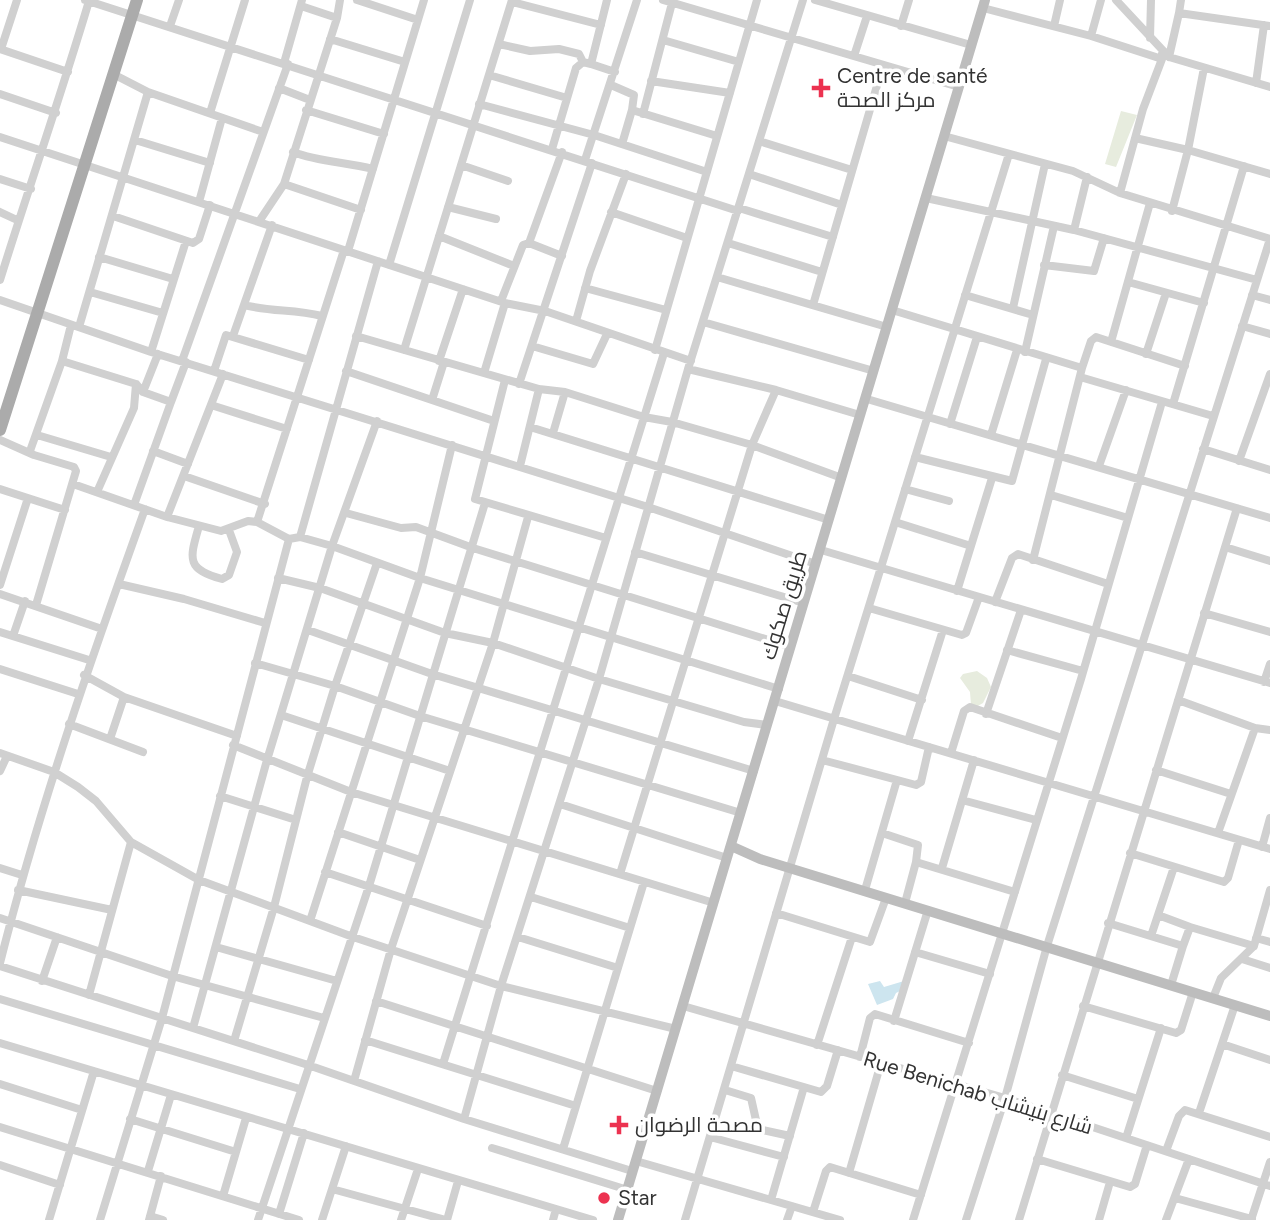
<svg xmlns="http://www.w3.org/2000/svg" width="1270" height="1220" font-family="Figtree,Cairo,sans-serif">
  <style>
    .green { fill: #e7ecde }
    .water { fill: #cde5ef }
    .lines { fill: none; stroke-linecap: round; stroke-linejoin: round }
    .street { stroke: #d0d0d0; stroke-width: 8 }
    .secondary { stroke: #bdbdbd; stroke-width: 10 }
    .primary { stroke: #ababab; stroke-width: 12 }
    .poi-dot { fill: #ec3250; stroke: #fff; stroke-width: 2.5 }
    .labels { text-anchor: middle; stroke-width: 7; stroke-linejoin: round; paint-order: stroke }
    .poi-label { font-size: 21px; fill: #333; stroke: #fff; text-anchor: start }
    .street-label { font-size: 21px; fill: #333; stroke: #fff }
  </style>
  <rect width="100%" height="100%" fill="#fff"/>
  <path class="green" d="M1121 111 1137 115 1116 167 1105 164Z
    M977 671 987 678 991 687 983 703 976 707 971 705 970 692 960 678 963 674Z"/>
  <path class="water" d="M880 981 884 987 904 981 902 990 896 993 893 999 877 1005 868 984Z"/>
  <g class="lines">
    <path class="street" d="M85 0 738 211
      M357 0 418 20
      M663 0 959 87
      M803 0 688 369 776 390 860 415
      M815 0 971 45
      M1116 0 1169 57 1179 13 1270 26
      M512 2 601 25
      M301 6 337 18
      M983 8 1091 36 1162 59V54
      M1179 13 1181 0
      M170 26 179 0
      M901 26 909 0
      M1054 26 1060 0
      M1091 36 1101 0
      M1150 38 1151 0
      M330 39 405 62
      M663 40 739 62
      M499 44 530 51 559 49 579 54 583 62
      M0 49 68 72
      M1 49 17 0
      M854 56 867 16
      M1169 57 1270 87
      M284 63 302 0
      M591 64 615 72
      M1204 68 1188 150 1270 174
      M113 74 148 92 263 132
      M489 75 567 98
      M651 81 730 93
      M1256 83 1264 25
      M611 85 634 95 632 110
      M279 88 310 100
      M0 94 56 113
      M479 104 594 135 707 172
      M306 110 384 134
      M210 113 245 0
      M643 114 672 3
      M944 136 1073 171 1120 193 1143 109 1162 59
      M0 137 505 303 545 311 691 361
      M1135 138 1188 150 1172 211
      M135 140 210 163
      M759 141 852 170
      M622 144 632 110 717 136
      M552 149 576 68 583 62 591 64 607 0
      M293 152C319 162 346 162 373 169
      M585 160 637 0
      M461 165 508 181
      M749 174 842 205
      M0 179 31 189
      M284 184 361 210
      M1120 193 1270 239
      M926 198 1074 230 1257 280
      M199 202 222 118
      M448 207 496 219
      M739 208 833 237
      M0 212 17 220
      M611 212 687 238
      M113 216 193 243 199 239 210 205
      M260 220 284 184 337 18 340 0
      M1074 230 1087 177
      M439 236 514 266
      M529 243 562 152
      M728 243 822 272
      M348 251 424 0
      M99 257 173 279
      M389 265 470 0
      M1044 265 1094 271 1104 238
      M717 277 887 327
      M0 280C29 187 61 95 89 1
      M1128 282 1204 303
      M585 288 666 310
      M90 292 163 313
      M965 295 1033 315
      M1252 295 1270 300
      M0 300 151 352 648 507 816 564
      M501 301 523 245 529 243 562 256
      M244 305C272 312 294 309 322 316
      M813 305 883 65
      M1013 308 1045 164
      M892 310 1082 368 1033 560
      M576 321 590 271 626 174
      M703 322 874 371
      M1242 326 1270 334
      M79 327 148 92
      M233 336 272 225
      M356 336 539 389 565 392 644 417 672 422 752 445 842 478
      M1111 342 1150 203
      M532 346 593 364 607 334
      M404 350 512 0
      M655 350 757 0
      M151 352 186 241
      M1025 352 1054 226
      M1146 354 1166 293
      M62 361 136 384 143 392 171 402 186 362
      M182 361 288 64
      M439 361 463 289
      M1082 368 1091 341 1096 337 1185 366
      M214 371 226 335 309 360
      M346 371 494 421
      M484 373 505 303
      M1080 377 1213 416
      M505 380 475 499 606 538
      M519 384 592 163
      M143 392 158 354
      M867 399 1270 518
      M432 400 444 362
      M1173 404 1244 166
      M211 405 287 429
      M950 424 977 337
      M530 427 829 520
      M553 433 565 392
      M37 435 111 457
      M991 435 1017 350
      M0 440 34 455 74 467 76 471 36 605
      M1203 449 1270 470
      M30 451 62 361 71 325
      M153 451 188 464
      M915 457 1012 481 1046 359
      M1239 461 1270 374
      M520 466 539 389
      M1099 466 1126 390
      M184 476 265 504
      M73 484 167 517 221 531 248 521 257 522 289 539 300 537 332 546 420 578 779 689
      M0 489 65 510
      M905 489 949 501
      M97 492 134 408 136 384
      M1051 495 1128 518
      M134 505 171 402
      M346 513 401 528 416 527 473 548 791 647
      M167 517 223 374
      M257 522 344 250
      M895 522 971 546
      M199 526C190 558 185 569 222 579L229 575 237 552 229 530
      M300 537 378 261
      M1225 547 1270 561
      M821 550 1270 683
      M635 552 804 603
      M377 563 335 686 420 716 741 813
      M278 578 320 588 445 633 493 643 599 679 744 722 767 725
      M119 584 184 599 265 623
      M0 585 28 498
      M957 591 992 478
      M0 594 102 629
      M995 602 1012 558 1018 554 1108 584
      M869 608 962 635 966 633 979 597
      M1204 613 1270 632
      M308 630 432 674 754 771
      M0 632 89 660
      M13 636 25 601
      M1007 650 1083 671
      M0 669 78 694
      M84 675 124 697 237 736
      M848 676 922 700
      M1264 682 1270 664
      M1178 700 1255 728 1270 730
      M775 701 1270 849
      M986 714 1021 610
      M281 715 450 771
      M69 724 143 752
      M110 739 124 697
      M908 741 943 630
      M233 745 351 792 714 903
      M0 753 54 772 78 787 96 801 131 842 199 880 353 937 501 986 676 1029
      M951 753 964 711 970 707 1062 738
      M822 760 916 785 921 782 929 747
      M1156 770 1231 794
      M0 771 7 756
      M220 796 296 820
      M962 800 1036 820
      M560 804 727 858
      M338 832 420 860
      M882 833 918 845 916 862
      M1218 833 1255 728
      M1262 847 1270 818
      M1130 853 1224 882 1228 878 1239 840
      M0 868 22 875
      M942 868 974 760
      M325 872 487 926
      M620 874 752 445 776 390
      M18 890 112 910
      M865 890 897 780
      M531 897 630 928
      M905 903 916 862 1015 892
      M776 913 870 942 886 898
      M1158 915 1190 927
      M0 918 172 976 324 1018
      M310 921 420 578 452 445
      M1108 923 1183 946 1171 985
      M1151 936 1174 867
      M518 937 618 968
      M1256 938 1270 942
      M1183 946 1190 927 1254 946
      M216 947 337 981
      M915 952 990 974
      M1242 959 1270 968
      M0 963C39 808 91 659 145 509
      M0 966 308 1065 464 1119 632 1171
      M42 981 57 937
      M89 995 131 842
      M1213 998 1221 978 1254 946 1270 890
      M0 999 300 1089
      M376 1001 657 1091
      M683 1006 1005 1098 1270 1186
      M1083 1006 1176 1033 1181 1030 1193 992
      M894 1021 928 910
      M193 1028 267 760 332 546 377 421
      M365 1040 576 1106
      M234 1041 274 907 307 777 335 686 255 663
      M0 1043 593 1220
      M1222 1044 1270 1060
      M817 1045 852 937
      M860 1057 870 1018 875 1014 969 1043
      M443 1064 664 353
      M731 1066 821 1092 827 1086 838 1050
      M1062 1075 1138 1099
      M354 1081 391 949 493 643 528 517
      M0 1084 82 1110
      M725 1090 751 1098 758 1129 790 1136
      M1199 1113 1235 1005
      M130 1119 236 1152
      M464 1119 501 986 599 679 688 369
      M0 1127 299 1220
      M710 1137 784 1157
      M1126 1138 1161 1028
      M492 1148 628 1190
      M563 1149 644 882
      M1166 1151 1179 1116 1185 1110 1270 1137
      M1037 1159 1130 1187 1135 1184 1147 1145
      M636 1161 840 1220
      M0 1165 60 1185
      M148 1171 171 1095
      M849 1173 881 1063
      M332 1189 446 1220
      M223 1196 246 1118
      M1175 1198 1252 1219
      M771 1200 804 1087
      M813 1212 826 1171 830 1167 921 1195
      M279 1214 304 1133
      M150 1216 163 1220
      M49 1220 94 1071
      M100 1220 162 1018 289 539
      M149 1220 161 1176
      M258 1220 369 886 485 503
      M322 1220 346 1146
      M401 1220 418 1169
      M447 1220 458 1181
      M553 1220 556 1209
      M685 1220 834 719 1009 154
      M787 1220 792 1206
      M913 1220 1081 679 1162 402
      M966 1220 1005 1098 1047 946 1270 239
      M1019 1220 1237 508
      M1099 1220 1110 1182
      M1166 1220 1189 1159
      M1251 1220 1270 1162"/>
    <path class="secondary" d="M731 846 760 859 1270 1016
      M618 1220 985 0"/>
    <path class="primary" d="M0 430 137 0"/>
  </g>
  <g class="poi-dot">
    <path d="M817.5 77.5h7v7h7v7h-7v7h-7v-7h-7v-7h7z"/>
    <path d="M615.5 1114.5h7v7h7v7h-7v7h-7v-7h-7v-7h7z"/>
    <circle cx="604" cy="1198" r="7"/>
  </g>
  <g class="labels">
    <g class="poi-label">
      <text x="837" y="83">Centre de santé<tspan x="837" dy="24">مركز الصحة</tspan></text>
      <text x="635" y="1132">مصحة الرضوان</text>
      <text x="618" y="1205">Star</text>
    </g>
    <g class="street-label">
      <text transform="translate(784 605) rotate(-73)" y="7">طريق صكوك</text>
      <text transform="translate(978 1093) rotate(17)" y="7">Rue Benichab شارع بنيشاب</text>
    </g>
  </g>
</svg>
